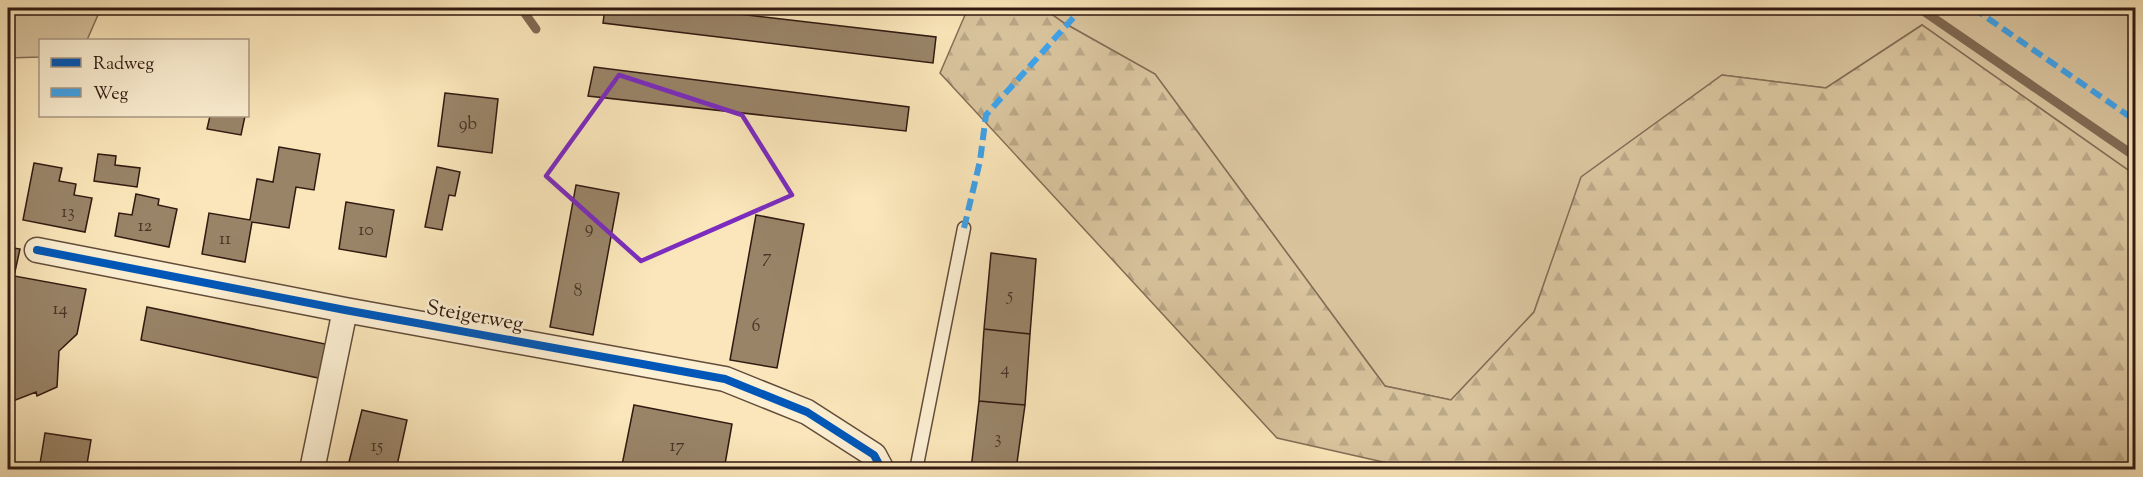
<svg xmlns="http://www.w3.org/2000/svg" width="2143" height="477" font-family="'Sorts Mill Goudy',serif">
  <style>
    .green { fill: #d8c39d; stroke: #846e56; stroke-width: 1.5 }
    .forest { fill: url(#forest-firs); stroke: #846e56; stroke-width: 1.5 }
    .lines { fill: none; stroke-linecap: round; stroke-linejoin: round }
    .stream { stroke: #806a53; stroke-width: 9 }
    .building { fill: #998468; stroke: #301910; stroke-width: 1.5 }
    .lane-casing { stroke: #624c3a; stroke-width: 15 }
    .street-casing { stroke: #624c3a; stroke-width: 27 }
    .lane { stroke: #fcefd2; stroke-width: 12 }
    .street { stroke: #fcefd2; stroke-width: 24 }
    .quiet { stroke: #3ea2ea; stroke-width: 6; stroke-dasharray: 12 6; stroke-linecap: butt }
    .cycleway-casing { stroke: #fcefd2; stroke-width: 11 }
    .cycleway { stroke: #0057b8; stroke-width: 8 }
    .marked { fill: none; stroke: #7b2cbf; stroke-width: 4.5; stroke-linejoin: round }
    .labels { text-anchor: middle; stroke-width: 5; stroke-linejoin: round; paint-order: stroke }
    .number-label { font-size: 18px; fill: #4a3426 }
    .street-label { font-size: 21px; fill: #301910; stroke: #fcefd2 }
  </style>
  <defs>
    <pattern id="forest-firs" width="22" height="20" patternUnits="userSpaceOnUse" patternTransform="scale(1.5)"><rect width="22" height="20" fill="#d8c39d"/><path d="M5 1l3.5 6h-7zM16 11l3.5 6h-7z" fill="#baa786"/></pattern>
  </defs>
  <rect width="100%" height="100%" fill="#fae6ba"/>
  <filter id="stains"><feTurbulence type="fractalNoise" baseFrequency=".00333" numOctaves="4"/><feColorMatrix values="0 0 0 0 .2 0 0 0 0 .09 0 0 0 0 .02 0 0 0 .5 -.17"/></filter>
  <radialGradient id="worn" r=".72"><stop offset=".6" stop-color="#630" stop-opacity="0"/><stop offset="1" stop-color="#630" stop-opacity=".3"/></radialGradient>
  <path class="green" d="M8 8H101L87 40H40V57L8 58Z
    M1043 8H2135V175L1922 25 1826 88 1722 75 1582 177 1534 312 1451 400 1385 386 1155 74 1064 23Z"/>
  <path class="forest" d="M968 8H1043L1064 23 1155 74 1385 386 1451 400 1534 312 1581 177 1722 75 1826 88 1922 25 2135 175V469L1707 470 1692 466 1686 470 1414 469 1277 438 940 73Z"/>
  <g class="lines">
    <path class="stream" d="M521 8 536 29
      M1919 8 2136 157"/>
  </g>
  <path class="building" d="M605 8H687L936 37 933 63 603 23Z
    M594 67 909 107 906 131 588 96Z
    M445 93 498 99 492 153 438 146Z
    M210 116H245L241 135 207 129Z
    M279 147 320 154 314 190 296 187 289 228 252 222 245 262 202 254 209 213 250 220 257 179 273 182Z
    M98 154 116 156 115 165 140 168 137 187 94 181Z
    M34 163 62 168 59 181 76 184 74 195 92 198 85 232 23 220Z
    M437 167 460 172 455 196 449 195 442 230 425 227Z
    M576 185 619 193 593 335 550 327Z
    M136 194 159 199 158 205 177 209 169 247 115 236 119 213 132 215Z
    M346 202 394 210 386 257 339 249Z
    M756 215 804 224 777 368 730 360Z
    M8 247 20 249 14 276 86 289 77 334 59 351 57 387 37 396 36 392 8 403Z
    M991 253 1036 259 1030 334 984 329Z
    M147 307 330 345 323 379 141 340Z
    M984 329 1030 334 1025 405 979 401Z
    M979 401 1025 405 1016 470 971 469Z
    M634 405 732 424 724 470H688L669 466V470H621Z
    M362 410 407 420 396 470H347Z
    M45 433 91 440 86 470H39Z"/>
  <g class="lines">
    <g class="lane-casing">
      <path id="lane" d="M916 470 964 228"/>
    </g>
    <g class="street-casing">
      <path id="street" d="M37 250 345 310 725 379 807 412 874 455 882 470
        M312 470 345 310"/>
    </g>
    <use href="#lane" class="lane"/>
    <use href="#street" class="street"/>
    <path class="quiet" d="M1973 8 2136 121
      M964 228 980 161 986 115 1082 8"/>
    <g class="cycleway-casing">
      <path id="cycleway" d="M37 250 345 310 725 379 807 412 874 455 882 470"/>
    </g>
    <use href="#cycleway" class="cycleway"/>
  </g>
  <path class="marked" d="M619 75 742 115 792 195 641 261 546 176Z"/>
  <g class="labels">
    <g class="number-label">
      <text x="468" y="129">9b</text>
      <text x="68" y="217">13</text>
      <text x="145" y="231">12</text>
      <text x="589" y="233">9</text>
      <text x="366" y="235">10</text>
      <text x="225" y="244">11</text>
      <text x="767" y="262">7</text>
      <text x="578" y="296">8</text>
      <text x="1010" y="300">5</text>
      <text x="60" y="314">14</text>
      <text x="756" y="331">6</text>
      <text x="1005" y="374">4</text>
      <text x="998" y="443">3</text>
      <text x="377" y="451">15</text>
      <text x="677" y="451">17</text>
    </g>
    <g class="street-label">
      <text transform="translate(475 315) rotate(10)" y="7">Steigerweg</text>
    </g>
  </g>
  <rect width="2143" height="477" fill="none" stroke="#fae6ba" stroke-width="30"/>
  <rect x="9" y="9" width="2125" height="459" fill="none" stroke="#301910" stroke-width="3"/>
  <rect x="15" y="15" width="2113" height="447" fill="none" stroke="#301910" stroke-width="1.5"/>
  <rect x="39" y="39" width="210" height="78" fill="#fcefd2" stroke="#aa9984" stroke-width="1.5"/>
  <rect x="51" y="58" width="30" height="9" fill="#0057b8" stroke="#aa9984" stroke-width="1.5"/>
  <text x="93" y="69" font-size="18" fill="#301910">Radweg</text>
  <rect x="51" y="88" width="30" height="9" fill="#3ea2ea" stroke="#aa9984" stroke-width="1.5"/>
  <text x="93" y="99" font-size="18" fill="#301910">Weg</text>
  <rect width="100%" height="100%" filter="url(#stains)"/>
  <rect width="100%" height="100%" fill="url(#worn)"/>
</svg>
